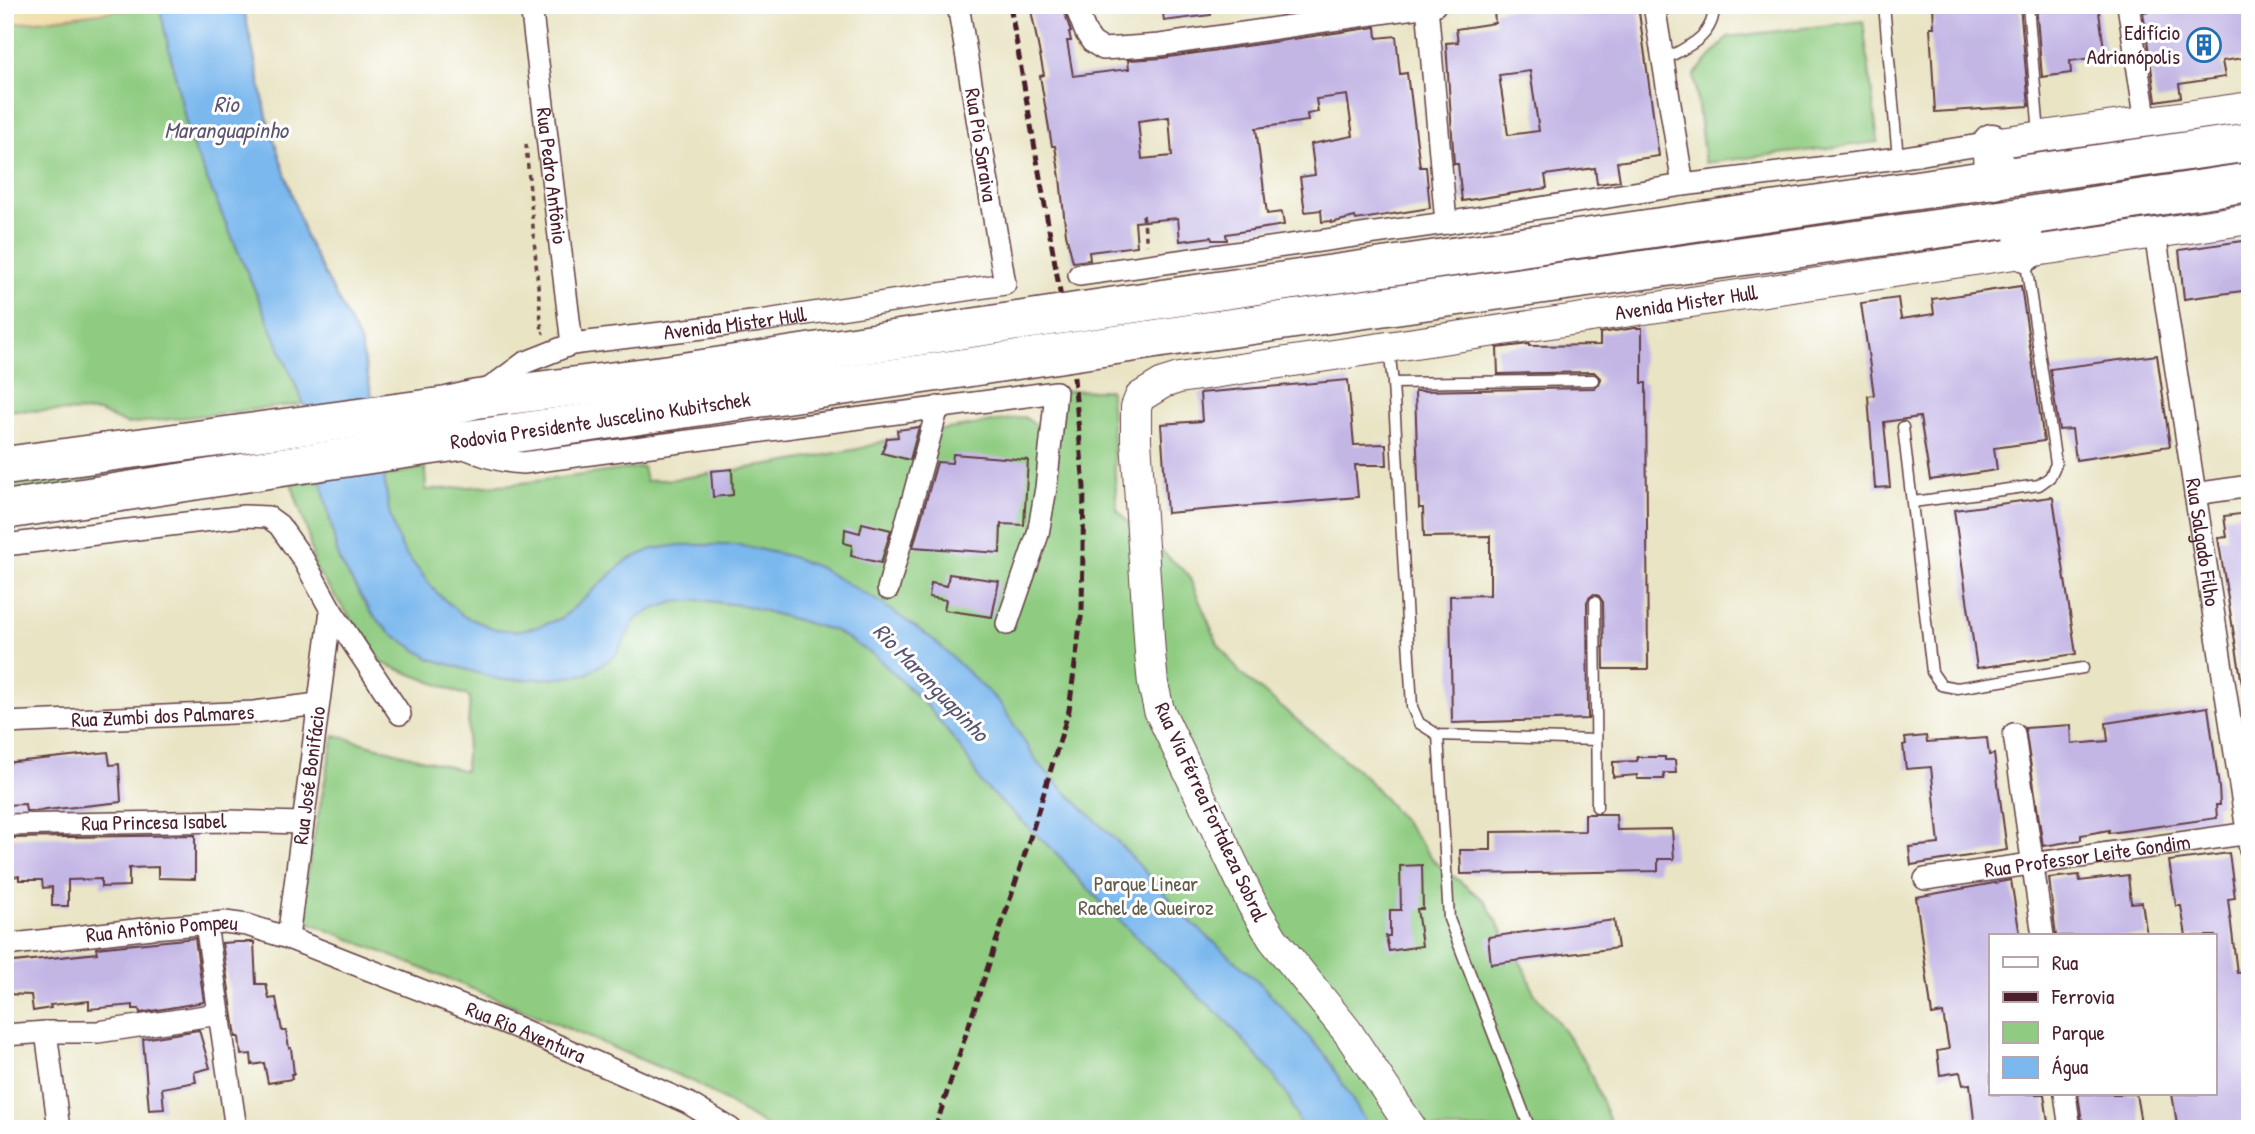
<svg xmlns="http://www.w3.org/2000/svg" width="2255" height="1134" font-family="'Patrick Hand',sans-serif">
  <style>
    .green { fill: #8fcc81; stroke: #6c7656; stroke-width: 2; fill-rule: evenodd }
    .sand { fill: #eeda9e; stroke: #9c7c64; stroke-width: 2 }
    .water { fill: #7ab8ee; stroke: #626c8c; stroke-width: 2 }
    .building { fill: #c3b6e5; fill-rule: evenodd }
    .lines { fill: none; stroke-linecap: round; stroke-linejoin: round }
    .lane-casing { stroke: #623d42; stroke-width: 13 }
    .street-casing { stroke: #623d42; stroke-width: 24 }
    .secondary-casing { stroke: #623d42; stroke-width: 32 }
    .highway-casing { stroke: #623d42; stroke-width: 41 }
    .path { stroke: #623d42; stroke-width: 3.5; stroke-dasharray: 5 5; stroke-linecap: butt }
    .lane { stroke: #fff; stroke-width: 10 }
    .street { stroke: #fff; stroke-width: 21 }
    .secondary { stroke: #fff; stroke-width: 30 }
    .highway { stroke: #fff; stroke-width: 38 }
    .rail { stroke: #4a1f2b; stroke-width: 5; stroke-dasharray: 10 5; stroke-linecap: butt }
    .highway-bridge-casing { stroke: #623d42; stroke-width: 41; stroke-linecap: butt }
    .highway-bridge { stroke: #fff; stroke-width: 38 }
    .labels { text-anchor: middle; stroke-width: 6; stroke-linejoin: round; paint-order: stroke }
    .poi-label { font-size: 21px; fill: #4a1f2b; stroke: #fff; text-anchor: end }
    .street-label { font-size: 21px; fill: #4a1f2b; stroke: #fff }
    .park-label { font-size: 21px; fill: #625c49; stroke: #fff }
    .water-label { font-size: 23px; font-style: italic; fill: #5b556f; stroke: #fff }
  </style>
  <rect width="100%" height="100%" fill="#fff"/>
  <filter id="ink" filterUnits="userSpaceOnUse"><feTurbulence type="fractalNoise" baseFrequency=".0143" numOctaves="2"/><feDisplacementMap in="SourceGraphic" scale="14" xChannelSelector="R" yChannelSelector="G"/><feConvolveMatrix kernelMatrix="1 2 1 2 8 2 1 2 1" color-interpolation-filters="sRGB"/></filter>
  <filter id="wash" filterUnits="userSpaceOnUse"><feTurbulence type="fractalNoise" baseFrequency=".00686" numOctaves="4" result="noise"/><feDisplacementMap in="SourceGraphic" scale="28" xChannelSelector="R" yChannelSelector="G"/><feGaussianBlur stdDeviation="1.57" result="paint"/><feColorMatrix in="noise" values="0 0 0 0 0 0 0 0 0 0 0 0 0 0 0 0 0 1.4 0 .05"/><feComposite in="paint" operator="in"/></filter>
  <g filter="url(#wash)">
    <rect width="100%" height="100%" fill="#e9e4c4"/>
    <path class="green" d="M138 5H159L190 140 304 404 127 424 99 412 5 410V25L137 8Z
      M1863 21 1878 142 1705 163 1694 75 1728 37Z
      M1110 390 1117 509 1128 522 1188 574 1218 644 1241 674 1366 777 1412 831 1435 862 1485 901 1527 974 1534 993 1558 1022 1586 1063 1613 1129H771L694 1082 512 1005 298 918 334 735 465 771 470 697 382 663 315 568 307 530 291 483 322 480 339 560 501 680 561 678 587 674 477 631 372 554 387 498 384 477 425 467 426 490 514 484 643 467 646 481 675 479 782 463 858 449 897 437 1024 417 1057 439 1061 391ZM693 587 904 643 956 742 929 708 877 657 835 631 748 606 701 600Z
      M292 441 315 451 5 496V483Z"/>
    <path class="sand" d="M5 5H138V8L5 25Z"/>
    <path class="water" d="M159 5H243L268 121 306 238 360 342 373 400 389 511 396 535 404 552 437 593 463 616 495 629 515 631 537 627 562 618 627 560 653 549 680 545H739L789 556 818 567 881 603 934 640 1000 703 1037 762 1065 791 1116 840 1191 922 1260 983 1326 1056 1367 1124V1129H1302L1289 1098 1271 1072 1228 1023 1145 946 1079 880 1061 858 981 783 965 754 929 708 877 657 835 631 747 606 701 600 675 602 654 609 636 619 615 656 587 674 561 678 501 680 431 659 389 632 371 613 339 560 304 404 190 140Z"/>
    <g id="blocks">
      <path class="building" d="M1030 5H1062L1071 32H1069L1071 41H1067L1073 76 1129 69 1128 60 1162 58 1376 27 1377 38 1396 36 1400 74 1407 73 1409 89H1410L1420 167H1426L1430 208 1356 220 1355 217 1331 223V221L1322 222 1321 210 1305 212 1300 177 1315 175 1311 144 1353 136 1347 95 1316 99 1318 112 1307 114 1308 121 1256 128 1267 214 1282 212 1284 225 1226 234 1227 240H1212L1211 237 1180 241 1178 218 1135 222 1137 246 1089 252 1090 260 1073 262 1066 234 1060 178 1055 146H1052L1040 76 1044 75ZM1169 117 1172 156 1142 159 1138 121Z
        M1162 5H1210L1211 15 1164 21Z
        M1537 5H1638L1659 156 1617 162 1620 181 1597 184 1595 168 1545 175 1547 188 1462 201 1458 164H1454L1446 43 1458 42 1456 29 1495 23 1494 11ZM1530 71 1539 131 1508 135 1499 75Z
        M1933 5H2020L2029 106 1935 112 1930 27H1934Z
        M2036 5H2098L2105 56 2070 61 2071 73 2042 77Z
        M2164 5H2231V10L2250 7V57L2222 61 2225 77 2179 84 2181 97 2156 101 2143 12 2164 9Z
        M2250 240V290L2184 299 2179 250Z
        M2021 286 2044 441 1994 448 1997 470 1930 480 1920 417 1884 422 1890 487 1875 488 1868 396 1874 395 1861 303 1898 298 1901 319 1934 314 1932 299Z
        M1635 328H1642V383H1646L1648 669H1604L1603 602 1599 596 1594 594 1589 598 1587 602 1588 719 1452 723 1450 596 1490 595V536L1424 537 1423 508H1419L1415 391 1594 388 1599 384 1601 379 1594 372 1498 374 1497 348 1529 344V346L1600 345V333Z
        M2157 355 2170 446 2076 460 2072 429 2059 430 2050 369Z
        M1348 380 1354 445 1386 444 1387 465H1355L1358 497 1167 513 1161 424 1202 421 1200 393Z
        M919 427 910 460 882 453 887 438 898 437 897 430Z
        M953 454 1028 460 1024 525 1001 524 1000 553 913 547 937 462 952 463Z
        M732 469 733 495 713 497 711 471Z
        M2051 497 2053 498 2076 654 1977 668 1954 510Z
        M2247 513 2250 537V684H2242L2218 538 2227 537 2224 516Z
        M862 523 891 530 881 563 851 556 852 545 844 543 845 529 860 533Z
        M949 574 999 581 992 617 944 610 946 600 929 597 931 583 947 586Z
        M2208 707 2219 787 2220 805H2216L2217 818 2109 833V830L2081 835V840L2043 846 2025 728 2071 725 2072 744 2108 741 2106 723Z
        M1926 736 1927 742 1987 738 1989 755 1994 754 2007 850 1911 865 1909 847 1939 844 1931 767 1906 769 1903 745 1906 744 1905 738Z
        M108 752 110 765 119 764 121 802 37 811H26L25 804 5 805V763Z
        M1637 757H1665V760H1675L1676 773H1664V779H1637V775L1613 777V762L1637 761Z
        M1585 814H1616L1617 830 1672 829 1674 859H1658V871L1461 874 1460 850H1491V832L1585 831Z
        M195 835V879L158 878V867L129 868V886L101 887V879L68 880V906H52V887L43 888 42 880H19V876L10 877V873H5V838Z
        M2229 853 2235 898 2228 899 2237 973 2246 972 2250 999V1129H2178L2172 1094H2215V936H2186L2181 906H2176L2169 861Z
        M1422 865 1423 909H1417L1422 946 1389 951 1386 936H1390V910H1401L1400 866Z
        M2079 875 2080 881 2128 875 2131 903 2142 902 2147 936H2056L2049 878Z
        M2011 880 2020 936H1991V1094H2044L2049 1129H1975L1970 1084 1963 1085 1960 1072 1940 1075 1937 1051 1949 1049 1943 1013 1932 1015 1916 897Z
        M1614 920 1618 948 1491 964 1488 937Z
        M195 938 204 1002 140 1013 139 1009H133V1005L89 1009V1001L50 1005 51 1008 33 1011 31 995 5 994V963L97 953 96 948Z
        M237 942H254L256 984H266L269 999 276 998 282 1031H286L289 1048H291L294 1074H291L292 1079 268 1083 264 1063 252 1065 251 1054 241 1055 239 1037H236L222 943Z
        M199 1030 210 1068 194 1072 196 1082 162 1088 164 1109 149 1110 143 1039Z
        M2078 1094H2136L2142 1129H2083Z"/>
    </g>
  </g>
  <g filter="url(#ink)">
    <use href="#blocks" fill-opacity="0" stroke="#623d42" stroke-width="2"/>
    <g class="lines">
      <g class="lane-casing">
        <path id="lane" d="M1884 5 1898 158
          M2028 5 2039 134
          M1663 60C1687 47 1715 37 1714 5
          M1389 349 1393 383 1412 707 1419 723 1438 735 1449 919 1530 1129
          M1393 383 1593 380
          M1903 427 1932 672 1941 685 1957 688 2083 668
          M1913 502 2039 485 2050 477 2056 464 2025 257
          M1595 602 1597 807
          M1438 735 1596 740"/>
      </g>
      <g class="street-casing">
        <g id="street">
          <path id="s1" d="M531 5 572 344"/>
          <path d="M1075 5 1086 33 1092 42 1103 49 1160 45 1435 5"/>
          <path d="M1427 5 1446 223"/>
          <path d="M1654 5 1683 185"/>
          <path d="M2128 5 2146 123"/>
          <path id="s2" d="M2155 234 2250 850"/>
          <path d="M1079 275 1446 223 1683 185 1898 158 1992 143"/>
          <path id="s3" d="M482 394 524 363 572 344 760 321 1005 284 958 5"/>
          <path d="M459 445C480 455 499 462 523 463L1056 392 1046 488 1038 534 1007 624"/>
          <path d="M2195 494 2250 486"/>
          <path d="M5 545 244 516 268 517 279 525 303 559 331 610 400 714"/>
          <path d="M888 589 938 407"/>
          <path id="s4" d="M5 723 254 712 318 704"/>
          <path d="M2014 734 2043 936"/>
          <path id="s5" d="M5 825 228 821 302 823"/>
          <path id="s6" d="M1925 879 2250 833"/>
          <path d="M206 924 236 1129"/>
          <path id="s7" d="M288 938 331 610"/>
          <path id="s8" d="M5 945 152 928 225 922 247 925 288 938 518 1028 688 1103 731 1129"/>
          <path d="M46 1032 59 1129"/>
          <path d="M5 1035 46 1032H98L219 1014"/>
          <path d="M2065 1094 2070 1129"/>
        </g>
      </g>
      <g class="secondary-casing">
        <g id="secondary">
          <path d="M1992 143 2250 107"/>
          <path id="s9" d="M1412 1129 1347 1031 1273 939 1252 904 1159 710 1153 684 1150 653 1136 440V407L1140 397 1163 383 1179 378 2250 219"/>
        </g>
      </g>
      <g class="highway-casing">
        <g id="highway">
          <path d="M1992 143 1995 180"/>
          <path d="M2021 217 2025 252"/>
          <path d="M1189 295 2250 142"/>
          <path d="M1195 333 2021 217 2250 182"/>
          <path d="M5 466 447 406 477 399 670 374 958 330"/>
          <path id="s10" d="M5 510 288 466 964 368"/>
        </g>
      </g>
      <path class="path" d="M526 144 542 333 544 332
        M1143 215 1147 245"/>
      <use href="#lane" class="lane"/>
      <use href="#street" class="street"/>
      <use href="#secondary" class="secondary"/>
      <use href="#highway" class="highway"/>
      <path class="rail" d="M935 1129 1029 841 1069 710 1082 610 1084 487 1073 367 1010 5"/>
      <g class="highway-bridge-casing">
        <path id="highway-bridge" d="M958 330 1189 295
          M964 368 1195 333"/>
      </g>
      <use href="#highway-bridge" class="highway-bridge"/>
    </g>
  </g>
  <defs>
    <g id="building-ring" transform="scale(1.75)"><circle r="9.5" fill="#fff" stroke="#1f6fb2" stroke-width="1.5"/><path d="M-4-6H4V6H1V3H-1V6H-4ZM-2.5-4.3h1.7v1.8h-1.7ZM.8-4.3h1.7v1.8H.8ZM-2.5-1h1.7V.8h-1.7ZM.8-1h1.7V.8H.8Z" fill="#1f6fb2"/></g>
  </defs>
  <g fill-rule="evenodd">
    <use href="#building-ring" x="2204" y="45"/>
  </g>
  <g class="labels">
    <g class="poi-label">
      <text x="2180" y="40">Edifício<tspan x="2180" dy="24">Adrianópolis</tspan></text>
    </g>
    <g class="street-label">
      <text transform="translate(981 145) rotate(81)" y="7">Rua Pio Saraiva</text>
      <text dy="7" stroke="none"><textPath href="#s1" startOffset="172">Rua Pedro Antônio</textPath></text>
      <text dy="7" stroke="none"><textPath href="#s9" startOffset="1363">Avenida Mister Hull</textPath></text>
      <text dy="7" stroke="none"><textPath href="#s3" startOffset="268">Avenida Mister Hull</textPath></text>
      <text dy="7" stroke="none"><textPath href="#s10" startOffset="602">Rodovia Presidente Juscelino Kubitschek</textPath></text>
      <text dy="7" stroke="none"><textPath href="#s2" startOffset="312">Rua Salgado Filho</textPath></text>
      <text dy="7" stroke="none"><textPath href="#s4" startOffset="158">Rua Zumbi dos Palmares</textPath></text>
      <text dy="7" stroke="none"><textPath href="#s7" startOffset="164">Rua José Bonifácio</textPath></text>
      <text transform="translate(1211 812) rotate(65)" y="7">Rua Via Férrea Fortaleza Sobral</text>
      <text dy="7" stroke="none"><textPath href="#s5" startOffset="149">Rua Princesa Isabel</textPath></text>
      <text dy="7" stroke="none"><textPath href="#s6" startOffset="164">Rua Professor Leite Gondim</textPath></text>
      <text dy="7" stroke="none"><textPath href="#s8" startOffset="158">Rua Antônio Pompeu</textPath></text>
      <text dy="7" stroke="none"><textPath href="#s8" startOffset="542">Rua Rio Aventura</textPath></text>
    </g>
    <g class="park-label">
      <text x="1146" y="891">Parque Linear<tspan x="1146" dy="24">Rachel de Queiroz</tspan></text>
    </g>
    <g class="water-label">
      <text x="226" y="112">Rio<tspan x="226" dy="26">Maranguapinho</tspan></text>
      <text transform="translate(931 682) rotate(46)" y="8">Rio Maranguapinho</text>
    </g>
  </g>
  <rect width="2255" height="1134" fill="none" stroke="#fff" stroke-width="28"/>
  <rect x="1989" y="934" width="228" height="161" fill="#ffffff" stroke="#b7a5aa" stroke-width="2"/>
  <rect x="2003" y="957" width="35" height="10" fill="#ffffff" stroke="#b7a5aa" stroke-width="2"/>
  <text x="2052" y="970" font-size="21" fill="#4a1f2b">Rua</text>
  <rect x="2003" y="992" width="35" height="10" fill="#4a1f2b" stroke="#b7a5aa" stroke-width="2"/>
  <text x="2052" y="1004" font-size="21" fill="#4a1f2b">Ferrovia</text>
  <rect x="2003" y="1022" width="35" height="21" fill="#8fcc81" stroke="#b7a5aa" stroke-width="2"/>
  <text x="2052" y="1040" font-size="21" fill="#4a1f2b">Parque</text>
  <rect x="2003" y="1057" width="35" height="21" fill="#7ab8ee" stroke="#b7a5aa" stroke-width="2"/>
  <text x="2052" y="1074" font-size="21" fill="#4a1f2b">Água</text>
</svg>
